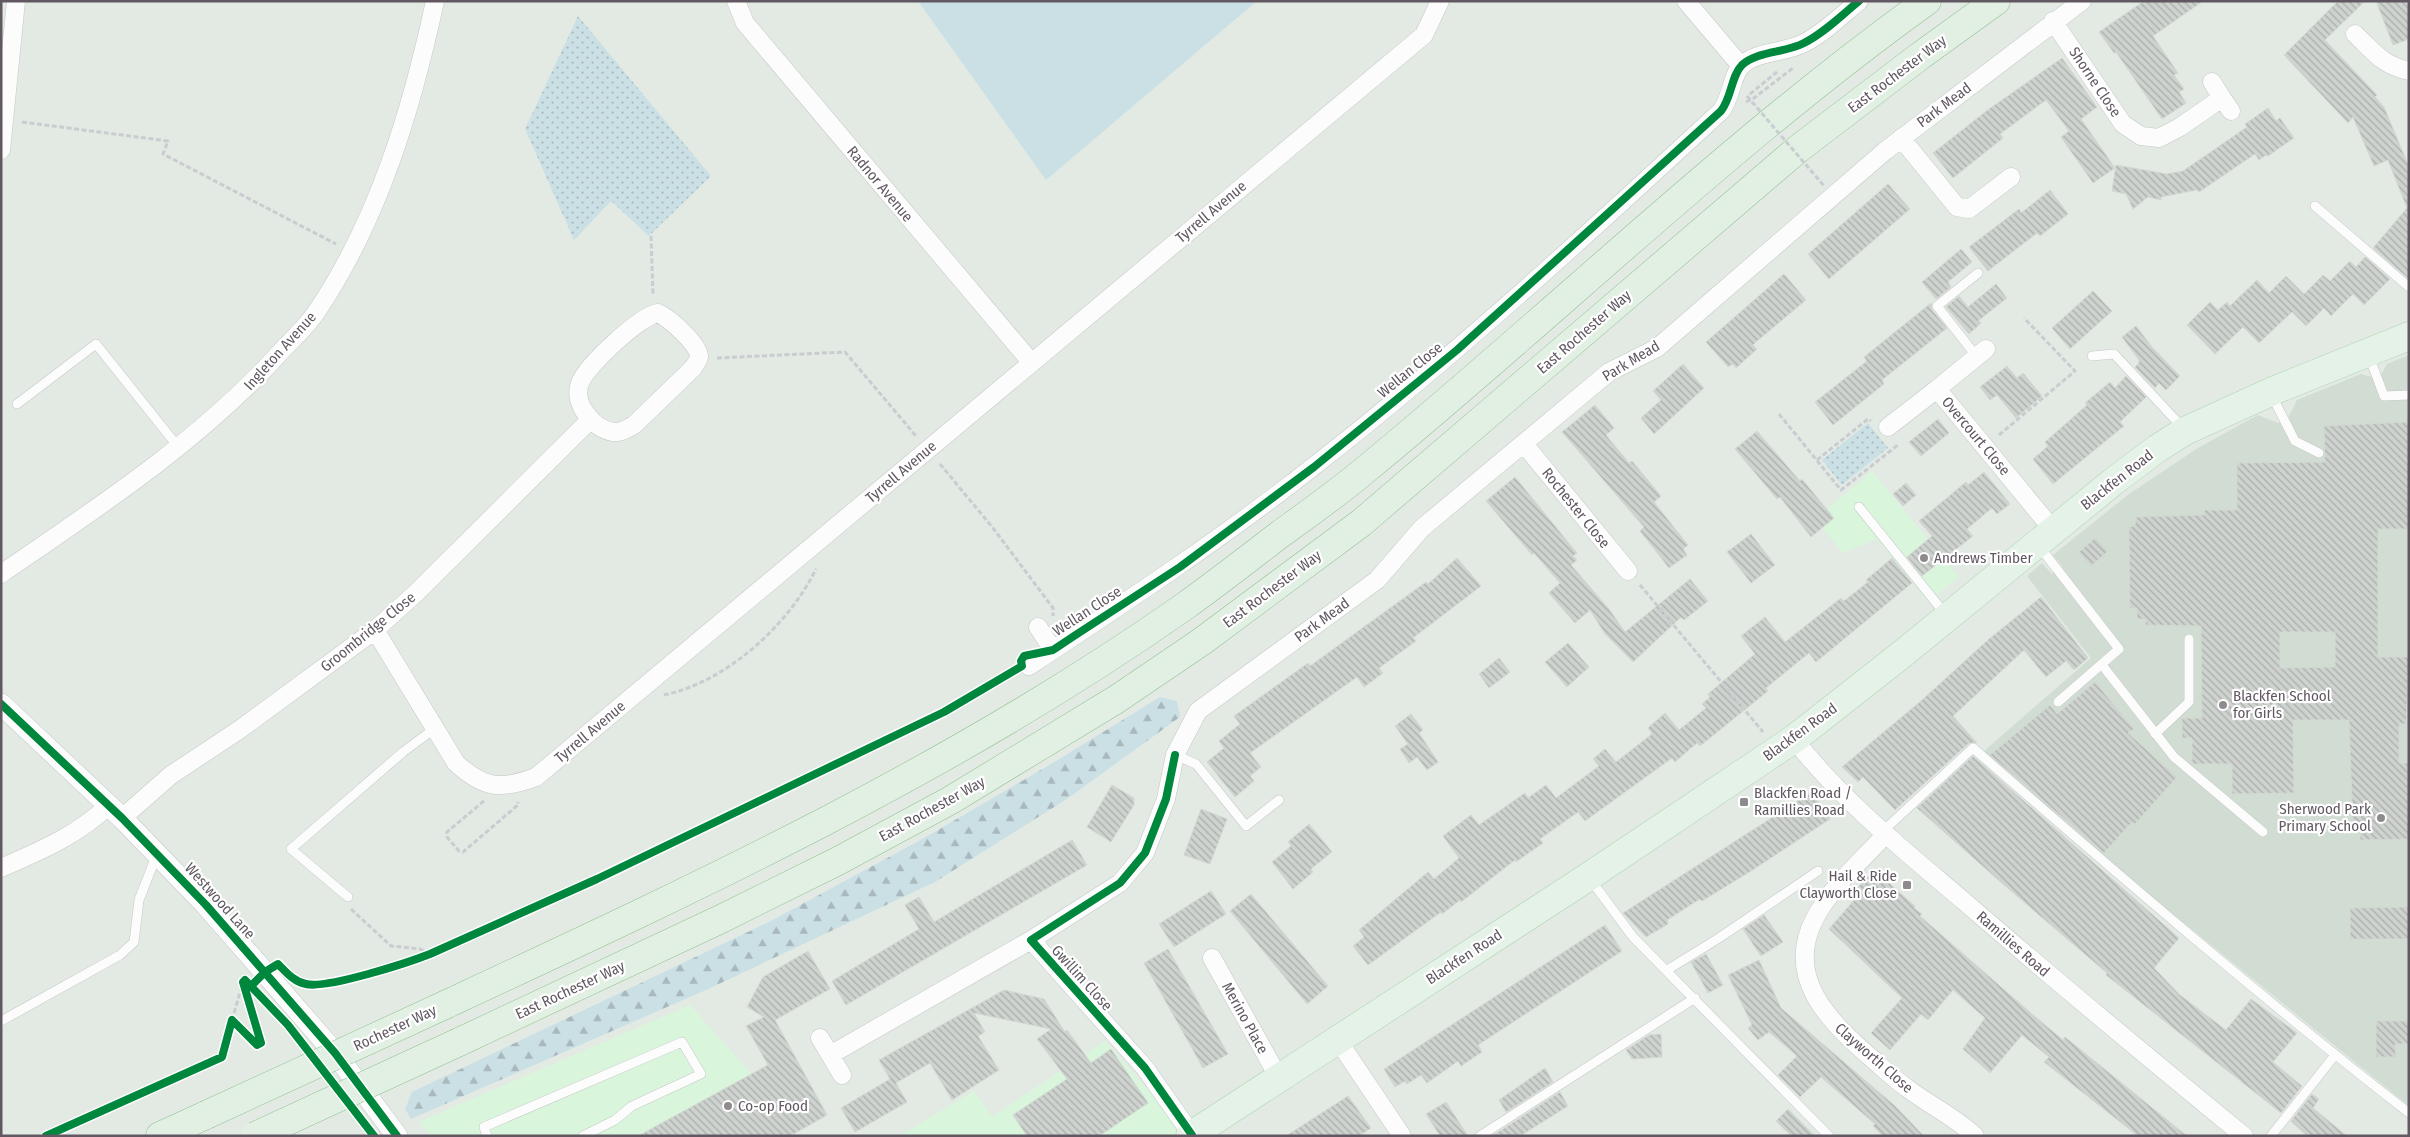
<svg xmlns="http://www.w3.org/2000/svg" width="2410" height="1137" font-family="'Fira Sans Condensed',sans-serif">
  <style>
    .commercial { fill: #d9f6dc }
    .education { fill: #d1dcd2 }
    .grass { fill: url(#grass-dots) }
    .forest { fill: url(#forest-firs) }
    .garden { fill: #cbe0e5 }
    .building { fill: url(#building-back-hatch); stroke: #d2d9d2; fill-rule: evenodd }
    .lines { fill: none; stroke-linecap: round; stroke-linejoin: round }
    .service-casing { stroke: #c6c7c7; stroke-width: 10 }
    .minor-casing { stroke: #c6c7c7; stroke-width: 19 }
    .tertiary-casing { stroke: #c6c7c7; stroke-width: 22 }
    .primary-casing { stroke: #aed4b0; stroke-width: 29 }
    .trunk-casing { stroke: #90c191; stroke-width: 29 }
    .path { stroke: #c9ccd0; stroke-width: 3; stroke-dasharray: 5 2.5; stroke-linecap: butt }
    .service { stroke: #fbfcfb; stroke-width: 9 }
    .minor { stroke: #fbfcfb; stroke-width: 18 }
    .tertiary { stroke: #fbfcfb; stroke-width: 21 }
    .primary { stroke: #e5f2e7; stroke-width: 28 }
    .trunk { stroke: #e2f0e4; stroke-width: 28 }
    .trunk-bridge-casing { stroke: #90c191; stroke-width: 29; stroke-linecap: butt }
    .path-bridge { stroke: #c9ccd0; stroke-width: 3; stroke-dasharray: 5 2.5; stroke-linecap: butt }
    .trunk-bridge { stroke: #e2f0e4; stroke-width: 28 }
    .cycleway-casing { stroke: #fff; stroke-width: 11 }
    .cycleway { stroke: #00873e; stroke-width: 8 }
    .poi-dot { fill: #8e8b8f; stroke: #fff; stroke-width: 2 }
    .labels { text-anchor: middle; stroke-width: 4.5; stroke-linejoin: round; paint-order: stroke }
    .street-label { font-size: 15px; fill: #615862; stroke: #fff }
    .poi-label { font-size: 15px; fill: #615862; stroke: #fff; text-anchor: start }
  </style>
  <defs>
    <pattern id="grass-dots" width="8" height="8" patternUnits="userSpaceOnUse" patternTransform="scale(1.25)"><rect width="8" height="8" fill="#cbe0e5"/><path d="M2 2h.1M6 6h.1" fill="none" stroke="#a8b8bd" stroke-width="1.8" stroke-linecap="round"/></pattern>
    <pattern id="forest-firs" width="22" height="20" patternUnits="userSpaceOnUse" patternTransform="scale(1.25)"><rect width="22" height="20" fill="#cbe0e5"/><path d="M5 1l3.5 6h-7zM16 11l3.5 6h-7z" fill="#a8b8bd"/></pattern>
    <pattern id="building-back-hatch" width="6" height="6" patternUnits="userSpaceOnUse" patternTransform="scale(1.25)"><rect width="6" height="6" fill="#ced3cf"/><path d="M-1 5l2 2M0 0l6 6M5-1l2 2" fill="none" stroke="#abaeab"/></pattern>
  </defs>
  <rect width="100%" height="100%" fill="#e2eae3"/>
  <path class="commercial" d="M1872 471 1959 577 1928 602 1877 539 1843 553 1815 519Z
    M690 1005 748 1070 782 1136H431L419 1122Z
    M1105 1041 1183 1129 1173 1136H899L974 1091 992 1117Z"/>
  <path class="education" d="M2409 355V1106L2104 858 1983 752 2091 658 2027 576 2042 563 2052 574 2062 566 2053 555 2129 494 2198 448 2258 415 2278 423 2288 418 2297 400 2361 374 2372 377 2382 373 2387 364Z"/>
  <path class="grass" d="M578 16 711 176 649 236 611 201 574 240 525 129Z
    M1868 423 1888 448 1842 485 1822 460Z"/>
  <path class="forest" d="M1160 697 1177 701 1180 717 1067 799 935 882 706 990 411 1119 405 1109 412 1092 771 921 926 837 1056 761Z"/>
  <path class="garden" d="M918 1H1257L1046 180Z"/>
  <path class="building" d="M2144 1H2203L2153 36 2178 73 2174 75 2184 89 2179 92 2186 103 2162 119 2116 52 2114 53 2099 32Z
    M2338 1H2365L2325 40 2377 95 2375 97 2384 107 2409 167V279L2373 248 2407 208 2388 160 2374 166 2353 117 2348 123 2284 55Z
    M2376 1H2409V39L2393 45Z
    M2062 58 2097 107 2081 119 2115 168 2093 183 2061 137 2069 131 2046 100 2000 134 2003 138 1953 178 1933 153 1989 109Z
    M2268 108 2276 121 2280 118 2294 138 2268 156 2266 155 2259 160 2255 154 2199 192 2197 190 2186 192 2161 197V200L2148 197 2133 209 2126 194 2112 191 2116 165 2167 174 2183 171 2247 127 2245 124Z
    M1888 184 1910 209 1829 279 1808 254Z
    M2050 190 2068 214 2040 236 2037 233 1988 271 1969 247 2019 209 2021 213Z
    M1961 249 1972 262 1948 282 1951 287 1936 299 1922 282Z
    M2365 257 2390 279 2364 305 2353 294 2331 316 2324 308 2306 326 2292 312 2259 343 2243 327 2215 354 2187 325 2210 302 2218 310 2227 302 2230 306 2257 280 2269 293 2286 276 2304 294 2323 275 2330 281 2350 261 2356 267Z
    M1784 274 1806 300 1756 342 1753 345 1757 349 1736 368 1733 364 1728 367 1706 342Z
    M1996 284 2007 298 1978 321 1981 323 1969 334 1946 307 1959 296 1968 307Z
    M2093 291 2112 311 2070 349 2052 328Z
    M1931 303 1932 310 1947 328 1882 380 1884 384 1833 425 1815 402 1867 361 1864 357Z
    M2136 326 2152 347 2180 376 2166 390 2159 383 2155 388 2135 367 2139 363V360L2122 337Z
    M1683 364 1704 388 1654 434 1641 418 1661 400 1653 391Z
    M2007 366 2017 378 2023 373 2042 396 2016 418 1997 395 1990 400 1980 387Z
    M2126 376 2146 397 2120 422 2124 426 2053 484 2033 459 2048 446 2045 442 2087 405 2085 403 2110 382 2115 388Z
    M1595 405 1614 428 1606 435 1629 463 1632 461 1661 496 1654 502 1688 545 1683 549 1687 555 1669 568 1640 531 1644 527 1562 432Z
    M1938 419 1949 433 1921 456 1909 442Z
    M2409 422V529H2378V657H2409L2406 724H2399V763H2409V839L2360 840V831H2353L2349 720H2293L2294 793 2232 794V764H2192V738H2182V718H2202L2201 626 2145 625 2146 619H2137V608H2130L2129 527 2135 526 2136 517 2204 515V510H2237V463L2325 462 2324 426ZM2280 632H2335V667L2280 668Z
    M1757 431 1800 481 1802 479 1834 518 1811 537 1780 497 1777 499 1735 449Z
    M1984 472 2010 504 1997 514 1992 508 1967 529 1973 536 1922 576 1907 557 1932 536 1919 521 1966 482 1968 485Z
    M1515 477 1577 553 1573 556 1577 560 1571 565 1609 609 1625 632 1690 579 1708 601 1684 620 1681 617 1633 662 1605 634 1590 610 1575 623 1549 593 1560 583 1534 553 1532 555 1486 501Z
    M1906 483 1916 495 1903 506 1893 494Z
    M1751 534 1775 565 1751 583 1727 552Z
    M2095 538 2108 551 2091 566 2079 552Z
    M1457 558 1481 586 1413 638 1416 641 1379 668 1383 673 1364 687 1357 677 1250 753 1261 767 1250 776 1254 781 1235 797 1207 762 1224 748 1219 741 1240 724 1234 716 1308 663 1310 666 1426 582 1428 584Z
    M1892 558 1912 583 1816 662 1809 653 1766 688 1768 691 1700 746 1697 743 1675 762 1672 758 1585 821 1578 812 1540 839 1543 843 1516 862 1515 860 1461 902 1460 900 1442 914 1441 912 1368 965 1353 946 1364 937 1359 930 1428 872 1434 879 1459 858 1443 836 1471 815 1479 825 1525 793 1528 798 1546 785 1556 798 1599 766 1593 759 1605 749 1616 762 1652 734 1648 728 1665 713 1679 730 1706 708 1702 704 1710 697 1708 694 1755 654 1741 636 1765 617 1785 642 1841 598 1844 601 1868 582 1866 580Z
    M2041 597 2088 658 2074 670 2066 661 2046 677 2024 650 1953 716 1977 743H1969L1895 810 1863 777 1858 782 1842 767 1922 700 1989 639Z
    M1568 643 1589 667 1567 687 1545 662Z
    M1499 658 1510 672 1489 688 1479 674Z
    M2095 682 2134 729 2128 733 2177 777 2135 824 2132 822 2104 853 1990 755 2050 705 2057 714Z
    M1411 714 1423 730 1419 733 1438 762 1427 770 1417 757 1409 763 1400 749 1408 744 1395 726Z
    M1973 756 2179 938 2154 968 2180 995 2226 1030 2251 999 2297 1033 2273 1062 2302 1086 2281 1113 2106 975 2107 973 2004 885 1917 808Z
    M1112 785 1134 798V805L1111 842 1087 827Z
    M1812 792 1830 819 1751 871 1702 901 1700 899 1667 920 1668 924 1646 937 1623 913Z
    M1201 809 1227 819 1210 864 1184 855Z
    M1309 824 1332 852 1311 869 1313 872 1293 889 1272 862 1291 846 1288 842Z
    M1072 840 1087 865 846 1005 832 981 919 929 905 905 919 897 934 922Z
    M1874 870 1915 906 1914 908 1922 914 1920 916 2032 1014 2063 1040 2065 1037 2187 1136H2138L2044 1062 2049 1057 2022 1035 1990 1073 1963 1049 1985 1018 1953 990 1928 1020 1921 1014 1890 1050 1871 1033 1902 998 1829 929 1855 899 1851 895Z
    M1211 891 1226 914 1174 947 1159 924Z
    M1251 894 1328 986 1307 1004 1230 911Z
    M2409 907V939H2350V908Z
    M1764 915 1783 942 1761 956 1743 929Z
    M1605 925 1622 951 1478 1045 1482 1052 1461 1066 1458 1061 1427 1083 1421 1075 1407 1084 1405 1081 1395 1087 1384 1069Z
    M1168 949 1228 1054 1203 1068 1144 963Z
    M808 951 830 989 775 1020 827 1115 790 1136H638L768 1065 746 1026 764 1017 747 1007 763 977Z
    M1706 954 1723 985 1708 993 1691 962Z
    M1759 960 1781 1008 1894 1105 1924 1136H1883L1873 1126 1875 1124 1821 1077 1800 1097 1778 1075 1797 1056 1769 1032 1758 1040 1748 1028 1752 1025 1728 975Z
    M1004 990 1044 999 1065 1032 1067 1030 1091 1063 1111 1049 1148 1103 1099 1136H1027L1013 1115 1067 1079 1037 1039 1051 1029 974 1013 985 1032 978 1036 999 1070 952 1100 930 1063 896 1083 907 1102 855 1132 841 1108 890 1079 879 1060Z
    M2376 1021H2409V1044H2395L2396 1057H2376Z
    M1661 1034 1662 1057 1632 1059 1626 1050 1649 1035Z
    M1545 1068 1553 1082 1506 1112 1499 1100Z
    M1560 1092 1568 1106 1520 1136H1492Z
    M2312 1094 2319 1099 2313 1108 2347 1136H2307L2291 1121Z
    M1348 1096 1371 1128 1359 1136H1286Z
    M1446 1102 1468 1136H1440L1426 1114Z
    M1788 1109 1815 1136H1791L1776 1121Z"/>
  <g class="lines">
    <g class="service-casing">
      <path id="service" d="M2315 206 2409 287
        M2092 356 2114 354 2184 429
        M2369 356 2384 396 2409 395
        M1977 357 1937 306 1978 273
        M2271 394 2295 441 2319 453
        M17 404 96 344 179 448
        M1859 507 1946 615
        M2039 546 2119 649 2058 702
        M2102 665 2174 757 2263 832
        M2155 734 2189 702V639
        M1175 755 1196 764 1246 826 1279 800
        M1883 831 1973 748C2116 873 2259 996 2409 1113
        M1590 879 1633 937 1829 1136
        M348 897 291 849 403 752 434 729
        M1667 970 1719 938 1818 871
        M1 1021 120 955 134 942 139 900 157 854
        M487 1136 484 1127 682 1042 701 1074 632 1106 615 1120 583 1136
        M1480 1136 1695 998
        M2271 1136 2335 1055"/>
    </g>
    <g class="minor-casing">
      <path id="minor" d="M736 1 745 23 1031 362
        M1686 1 1741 66
        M2053 21 2123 124 2141 136 2159 138 2180 127 2222 98 2231 111
        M2355 34C2374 52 2382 65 2409 71
        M2212 82 2222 98
        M1901 138 1957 207 1969 209 2011 177
        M1 150 16 1
        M658 313C669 318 700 345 699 357 698 361 695 365 693 368L634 425C628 428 621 433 613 432 593 429 572 403 580 383 587 365 640 316 658 313Z
        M1937 389 1986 349
        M1888 427 1937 389 2054 531
        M1524 444 1628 571
        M1 574C97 508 195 444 274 359 288 343 306 328 317 311 379 219 412 108 435 1
        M1038 627 1053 650
        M375 630 456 763C484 789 501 790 536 777L1424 35 1440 1
        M1029 666C1126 602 1223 538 1314 466 1456 355 1589 233 1721 111 1732 97 1731 76 1742 65 1757 51 1785 53 1804 43 1824 33 1842 15 1859 1
        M1794 739C1843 802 1905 851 1966 903 2057 982 2150 1059 2244 1136
        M122 818 171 775 239 730 375 630 416 593 591 419
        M1886 834C1862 860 1831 887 1815 918 1784 977 1828 1020 1869 1056 1882 1067 1894 1079 1907 1088 1929 1105 1955 1117 1975 1136
        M1 868C40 851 78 835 109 805
        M1031 940 1145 1068 1192 1135
        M1212 958 1279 1078
        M820 1038 842 1075
        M1337 1039 1402 1136
        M830 1055 1031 940 1120 883 1145 853 1166 799 1175 755 1198 711 1377 580 1422 528 1609 372 1657 348 1885 151 2082 1"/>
    </g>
    <g class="tertiary-casing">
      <path id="tertiary" d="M1 704 122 818 206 905 335 1053 397 1136"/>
    </g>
    <g class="primary-casing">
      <path id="primary" d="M1190 1136 1588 877 1794 739 1901 655 2114 481 2158 448 2185 431 2275 390 2409 336"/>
    </g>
    <g class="trunk-casing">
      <path id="trunk" d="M447 1004C700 886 955 768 1185 606 1217 583 1248 559 1279 535 1308 514 1338 493 1365 470 1554 315 1728 144 1927 1
        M459 1042 721 919 838 861 951 800 1117 699 1201 642 1361 523 1798 149 1920 56 1996 1
        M160 1136 206 1115"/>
    </g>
    <path class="path" d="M1750 94 1778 71
      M1746 102 1754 98 1793 68
      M22 122 168 141 163 154 336 244
      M651 236 653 295
      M717 358 845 352 916 436
      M1779 414 1841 490 1899 444
      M1999 435 2075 371 2024 318
      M1817 460 1868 419 1871 421
      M940 464 993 528 1053 608V616
      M1640 585 1763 732
      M664 695C726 682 788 626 816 569
      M484 801 447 832V837L459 851 463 852 518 805V802
      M351 909 391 946 420 949 430 954
      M232 1020 243 982"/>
    <use href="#service" class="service"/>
    <use href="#minor" class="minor"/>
    <use href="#tertiary" class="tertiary"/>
    <use href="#primary" class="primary"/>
    <use href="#trunk" class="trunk"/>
    <g class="trunk-bridge-casing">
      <path id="trunk-bridge" d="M206 1115 447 1004
        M255 1136 459 1042"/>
    </g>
    <path class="path-bridge" d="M1747 96 1825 187"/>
    <use href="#trunk-bridge" class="trunk-bridge"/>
    <g class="cycleway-casing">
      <path id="cycleway" d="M1 704 122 818 206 905 335 1053 397 1136
        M1175 755 1166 799 1145 853 1120 883 1031 940 1145 1068 1192 1135 1190 1136
        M251 986 265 972 278 964C286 972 294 982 306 984 327 989 407 963 430 954L597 879 944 712 1022 666 1021 661 1024 656 1053 650 1074 636 1180 567 1314 467 1457 350 1721 111C1732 97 1731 76 1742 65 1757 51 1785 53 1804 43 1824 33 1842 15 1859 1
        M232 1020 257 1045 261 1043 243 982 245 980 288 1025 374 1136
        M46 1136 222 1057 232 1020"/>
    </g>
    <use href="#cycleway" class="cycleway"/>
  </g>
  <g class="poi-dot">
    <circle cx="1924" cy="558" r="5"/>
    <circle cx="2223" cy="705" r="5"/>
    <rect x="1739" y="797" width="10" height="10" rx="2.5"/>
    <circle cx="2381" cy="818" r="5"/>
    <rect x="1902" y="880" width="10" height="10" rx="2.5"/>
    <circle cx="728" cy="1106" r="5"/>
  </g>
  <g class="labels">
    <g class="street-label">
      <text transform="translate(1897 74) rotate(-37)" y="5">East Rochester Way</text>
      <text transform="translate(2095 82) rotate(56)" y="5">Shorne Close</text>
      <text transform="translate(1944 105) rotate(-37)" y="5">Park Mead</text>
      <text transform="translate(880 184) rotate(50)" y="5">Radnor Avenue</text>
      <text transform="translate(1211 212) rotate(-40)" y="5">Tyrrell Avenue</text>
      <text transform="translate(1584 332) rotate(-41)" y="5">East Rochester Way</text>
      <text transform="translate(280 351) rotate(-48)" y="5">Ingleton Avenue</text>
      <text transform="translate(1631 361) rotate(-31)" y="5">Park Mead</text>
      <text transform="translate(1410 370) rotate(-39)" y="5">Wellan Close</text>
      <text transform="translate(1976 436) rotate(50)" y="5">Overcourt Close</text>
      <text transform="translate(901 472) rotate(-40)" y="5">Tyrrell Avenue</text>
      <text transform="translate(2117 480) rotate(-38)" y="5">Blackfen Road</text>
      <text transform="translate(1576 508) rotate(51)" y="5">Rochester Close</text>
      <text transform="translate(1272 589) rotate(-37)" y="5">East Rochester Way</text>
      <text transform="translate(1087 611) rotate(-33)" y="5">Wellan Close</text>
      <text transform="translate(1322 620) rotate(-36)" y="5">Park Mead</text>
      <text transform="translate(368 632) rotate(-39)" y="5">Groombridge Close</text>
      <text transform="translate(590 732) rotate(-40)" y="5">Tyrrell Avenue</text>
      <text transform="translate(1800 732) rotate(-36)" y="5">Blackfen Road</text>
      <text transform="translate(932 809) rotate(-29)" y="5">East Rochester Way</text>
      <text transform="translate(220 901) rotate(48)" y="5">Westwood Lane</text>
      <text transform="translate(2013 944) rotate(41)" y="5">Ramillies Road</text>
      <text transform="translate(1464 957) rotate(-33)" y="5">Blackfen Road</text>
      <text transform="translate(1082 978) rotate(48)" y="5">Gwillim Close</text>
      <text transform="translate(570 990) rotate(-25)" y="5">East Rochester Way</text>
      <text transform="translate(1245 1018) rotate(61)" y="5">Merino Place</text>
      <text transform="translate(395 1028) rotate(-25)" y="5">Rochester Way</text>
      <text transform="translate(1874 1058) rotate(41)" y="5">Clayworth Close</text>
    </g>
    <g class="poi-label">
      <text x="1934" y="563">Andrews Timber</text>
      <text x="2233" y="701">Blackfen School<tspan x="2233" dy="17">for Girls</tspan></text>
      <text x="1754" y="798">Blackfen Road /<tspan x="1754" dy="17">Ramillies Road</tspan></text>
      <text x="2371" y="814" text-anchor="end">Sherwood Park<tspan x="2371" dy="17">Primary School</tspan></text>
      <text x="1897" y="881" text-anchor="end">Hail &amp; Ride<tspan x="1897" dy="17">Clayworth Close</tspan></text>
      <text x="738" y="1111">Co-op Food</text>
    </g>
  </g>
  <rect width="2410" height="1137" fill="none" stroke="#615862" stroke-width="5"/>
</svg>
